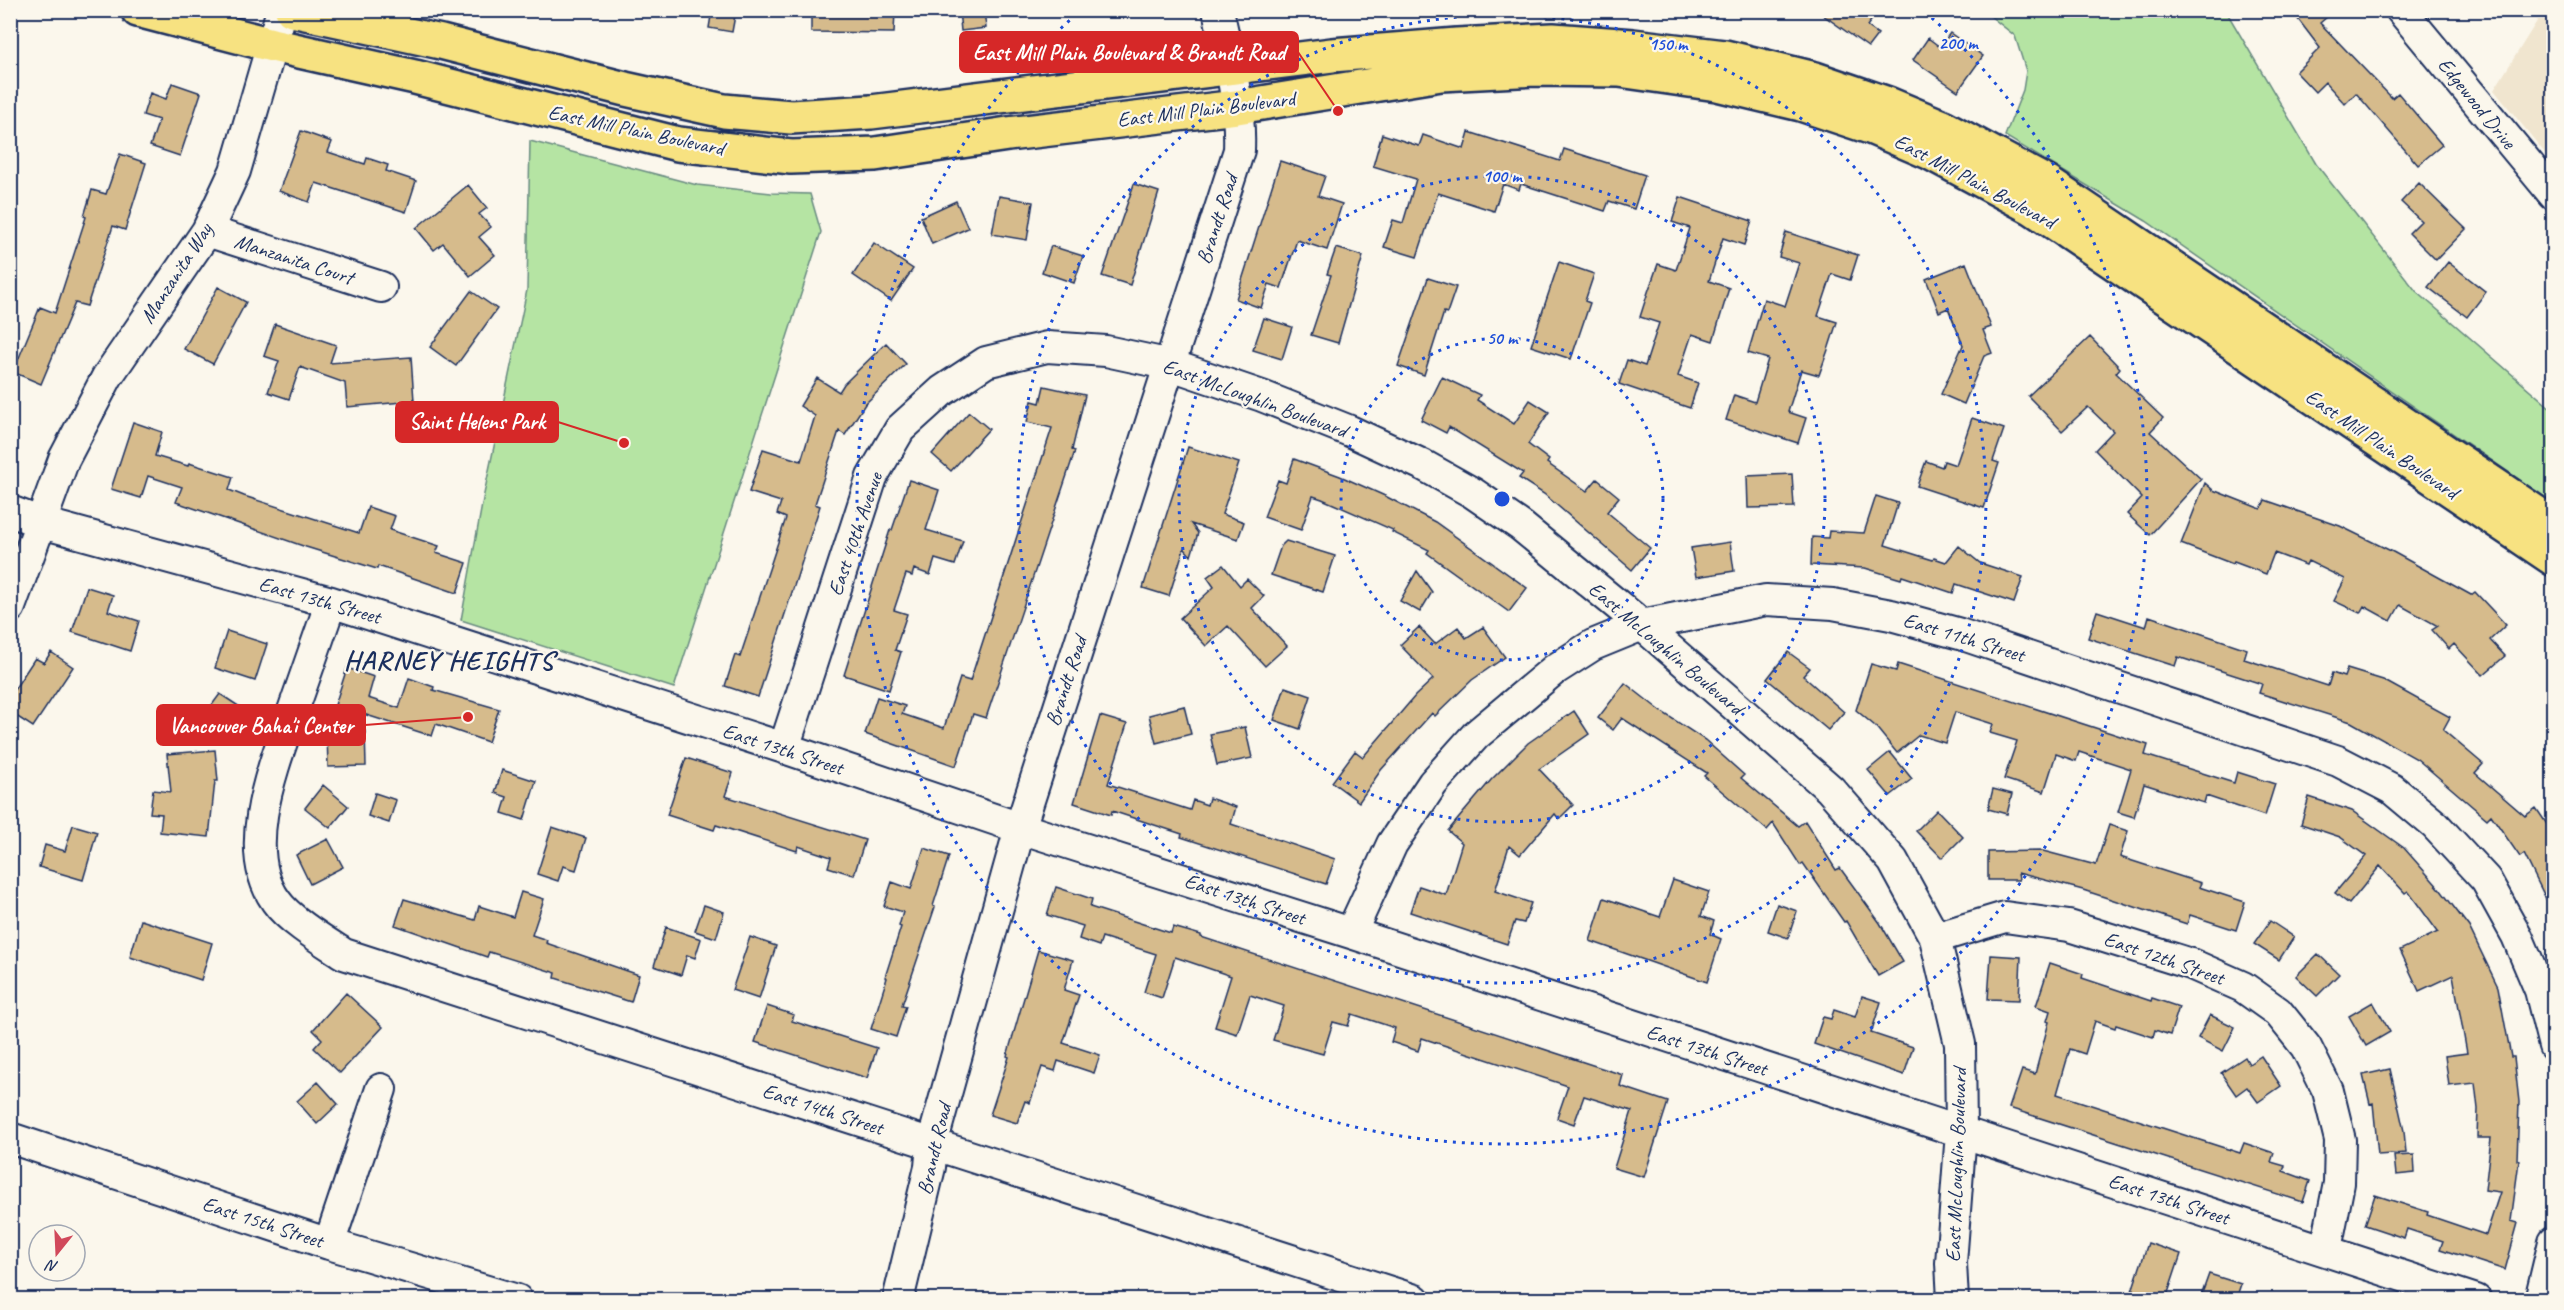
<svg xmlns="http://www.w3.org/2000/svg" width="2564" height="1310" font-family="Caveat,sans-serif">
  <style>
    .built { fill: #f0e5cf }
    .green { fill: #b5e4a3; stroke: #688a80; stroke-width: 1.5 }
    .building { fill: #d6bb8c; stroke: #1b2f5e; stroke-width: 1.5 }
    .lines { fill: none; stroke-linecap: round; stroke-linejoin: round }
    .minor-casing { stroke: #1b2f5e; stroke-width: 34 }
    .major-casing { stroke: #1b2f5e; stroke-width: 38 }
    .minor { stroke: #fbf7ec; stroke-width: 30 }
    .major { stroke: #f7e281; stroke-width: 33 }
    .ring { fill: none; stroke: #1d4ed8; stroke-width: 3; stroke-dasharray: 3 6 }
    .labels { text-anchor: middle; stroke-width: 4.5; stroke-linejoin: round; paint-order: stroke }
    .street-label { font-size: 21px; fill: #1b2f5e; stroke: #fbf7ec }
    .district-label { font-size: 27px; font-weight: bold; letter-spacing: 1.5px; fill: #1b2f5e; stroke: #fbf7ec }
    .centre { fill: #1d4ed8; stroke: #fbf7ec; stroke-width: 3 }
    .ring-label { font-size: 18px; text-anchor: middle; font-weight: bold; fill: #1d4ed8; stroke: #fbf7ec; stroke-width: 4.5; stroke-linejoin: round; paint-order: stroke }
    .leader { fill: none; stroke: #d62828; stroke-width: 2 }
    .callout-dot { fill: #d62828; stroke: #fbf7ec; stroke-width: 2 }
    .callout { fill: #d62828; stroke: #d62828; stroke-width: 2 }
    .callout-label { font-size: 22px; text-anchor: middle; font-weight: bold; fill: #fff }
  </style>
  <rect width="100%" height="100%" fill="#fbf7ec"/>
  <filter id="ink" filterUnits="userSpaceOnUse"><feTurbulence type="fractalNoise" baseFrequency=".0167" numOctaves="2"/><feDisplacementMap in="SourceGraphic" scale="12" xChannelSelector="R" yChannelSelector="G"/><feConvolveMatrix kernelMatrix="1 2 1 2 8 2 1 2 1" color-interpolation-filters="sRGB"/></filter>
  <g filter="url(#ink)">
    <path class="built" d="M2544 10 2553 11V163L2494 90Z"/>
    <path class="green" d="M1984 11H2226L2316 164 2416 291 2553 410V503L2146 221 2005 136 2023 90 2026 71 2015 36Z
      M530 141 697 185 771 193 810 194 821 232 674 688 461 620 483 499 527 290Z"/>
    <path class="building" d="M712 10H736L732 32 709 28Z
      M811 10H895L894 33 811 32Z
      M959 10H984L986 28 961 31Z
      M1816 10H1879L1867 26 1878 34 1868 47Z
      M2291 10H2335L2320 23 2392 98 2398 93 2442 145 2418 165 2356 93 2345 104 2325 82 2315 92 2296 72 2320 48Z
      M1950 33 1983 56 1958 91 1913 60 1928 38 1940 47Z
      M172 83 201 93 180 156 150 146 159 120 143 115 150 93 166 99Z
      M301 131 332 142 328 152 365 164 367 158 388 165 386 171 416 181 406 212 316 183 309 202 279 191Z
      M1469 132 1560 161 1564 149 1645 175 1634 209 1609 201 1605 211 1521 184 1519 190 1503 184 1494 211 1438 193 1417 257 1384 247 1393 220 1403 223 1416 179 1373 166 1382 134 1419 146 1423 135 1464 149Z
      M120 154 146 163 125 230 113 226 87 306 75 303 41 384 13 372 40 307 55 313 86 217 84 216 92 190 106 194Z
      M1280 161 1325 176 1318 196 1342 204 1327 250 1297 240 1281 288 1269 284 1261 308 1236 299Z
      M2419 183 2466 229 2436 260 2409 233 2421 221 2401 202Z
      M1134 184 1159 192 1130 285 1102 276Z
      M468 185 487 208 479 214 491 227 479 237 495 255 470 276 443 243 434 250 416 228Z
      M999 196 1033 202 1027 240 992 234Z
      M1680 197 1752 221 1744 245 1723 238 1709 281 1729 288 1713 341 1692 334 1678 376 1698 383 1690 408 1619 384 1627 360 1645 366 1659 323 1640 317 1648 292 1658 264 1676 270 1690 228 1672 222Z
      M956 201 968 228 932 244 921 217Z
      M1786 232 1858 255 1850 280 1832 274 1818 316 1837 322 1829 347 1819 375 1801 370 1788 412 1806 418 1798 443 1726 420 1734 395 1755 402 1768 359 1748 353 1764 299 1785 306 1799 263 1779 257Z
      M874 243 913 269 891 301 853 275Z
      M1051 246 1083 256 1074 283 1042 272Z
      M1336 248 1363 256 1338 343 1311 335 1331 275 1327 274Z
      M1559 262 1594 274 1585 301 1590 303 1571 359 1531 346Z
      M2448 262 2486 292 2467 317 2428 287Z
      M1966 263 1991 327 1983 330 1992 353 1984 356 1964 404 1941 394 1963 345 1948 308 1939 312 1926 279Z
      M1428 278 1456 287 1447 313 1444 312 1424 375 1398 366Z
      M218 287 246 302 213 364 184 349Z
      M471 291 497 309 456 366 430 347Z
      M1264 318 1292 327 1282 359 1253 350Z
      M275 324 336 345 330 363 411 357 414 401 347 407 345 383 300 367 289 399 268 392 279 361 264 356Z
      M2090 337 2120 368 2116 373 2163 418 2150 432 2201 479 2150 535 2127 514 2142 498 2095 450 2113 431 2088 407 2062 431 2028 396Z
      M886 343 906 364 865 404 845 435 839 431 815 504 820 506 758 697 725 686 735 655 740 657 786 518 777 514 781 502 749 492 763 449 801 461 815 416 800 406 817 378 839 392 844 384Z
      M1442 377 1480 395 1477 400 1514 424 1530 400 1549 412 1528 444 1549 460 1547 463 1587 491 1597 479 1619 497 1607 512 1650 548 1632 570 1544 494 1519 478 1523 473 1449 427 1446 433 1421 420Z
      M1044 386 1085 395 1072 450 1075 451 986 718 973 714 956 766 865 734 877 697 905 706 902 714 944 728 960 678 970 681 1052 428 1027 422 1032 401 1040 403Z
      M969 412 989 429 951 471 932 454Z
      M1972 418 2004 429 1993 461 1999 463 1984 508 1917 486 1926 461 1942 467 1944 461 1956 465Z
      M133 422 162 432 155 456 188 466 189 463 233 477 229 490 244 496 359 533 368 507 395 516 390 530 439 546 436 553 467 563 457 593 378 566 377 569 306 547 176 502 182 487 148 476 141 498 111 489Z
      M1188 447 1239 463 1222 514 1244 522 1238 539 1191 524 1198 533 1191 556 1184 548 1169 596 1143 588Z
      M1294 459 1340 476 1385 496 1435 522 1527 588 1509 612 1427 553 1429 550 1392 532 1393 530 1322 499 1313 496 1301 530 1264 517 1278 480 1286 483Z
      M1792 474 1794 507 1748 508 1747 476Z
      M909 480 939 490 926 530 963 541 955 565 935 559 930 575 914 569 912 576 906 574 894 610 907 614 895 650 901 652 889 690 844 675 890 530H892Z
      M2205 483 2213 490 2261 509 2265 500 2340 526 2393 552 2471 595 2475 592 2506 625 2490 640 2505 656 2483 675 2454 644 2449 649 2432 630 2438 626 2400 605 2391 621 2364 606 2360 613 2334 601 2345 579 2308 561 2306 565 2274 553 2266 574 2234 562 2233 564 2181 544Z
      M1876 496 1898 503 1885 545 1933 560 1934 558 1946 562 1959 546 1980 563 2023 577 2014 603 1956 584 1953 593 1902 576 1901 579 1865 568 1811 565 1812 537 1828 538 1829 531 1864 533Z
      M1286 541 1335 556 1323 592 1271 575 1281 546Z
      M1730 542 1734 571 1696 577 1691 548Z
      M1223 565 1240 586 1247 579 1264 596 1252 608 1287 646 1265 666 1228 626 1206 646 1180 618 1214 587 1207 577Z
      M1417 571 1432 592 1420 612 1400 601Z
      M87 587 113 595 108 611 139 621 130 651 72 632Z
      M2097 611 2146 627 2149 616 2247 649 2244 659 2328 686 2332 673 2344 677 2347 669 2383 680 2450 717 2443 730 2483 764 2475 773 2525 816 2536 808 2553 833V913L2524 854 2520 857 2491 815 2487 819 2417 759 2351 722 2259 693 2262 684 2178 657 2175 666 2088 638Z
      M1419 627 1435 644 1458 627 1466 638 1483 627 1505 657 1472 680 1435 716 1432 713 1381 770 1359 802 1332 782 1355 751 1363 757 1415 696 1433 679 1400 645Z
      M227 631 267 644 255 681 215 668Z
      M51 652 73 667 33 727 10 712V696L35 658 44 663Z
      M1788 652 1810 668 1803 676 1844 712 1828 730 1767 679Z
      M1871 664 1896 671 1898 664 2148 745 2145 755 2234 783 2237 772 2275 784 2265 816 2206 796 2204 803 2144 784 2134 817 2118 812 2131 769 2079 752 2076 761 2056 754 2044 792 2004 779 2017 741 1990 733 1993 724 1955 712 1945 743 1919 735 1897 753 1875 726 1856 710Z
      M347 668 374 677 368 698 399 708 409 678 434 687 433 690 499 709 488 742 436 724 432 736 335 705Z
      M1625 683 1662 712 1705 740 1744 775 1741 778 1798 826 1805 821 1836 870 1840 868 1880 923 1903 962 1878 976 1846 921 1844 922 1803 863 1800 865 1773 823 1767 830 1704 776 1707 773 1622 718 1613 730 1598 718Z
      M1285 687 1311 696 1300 729 1274 720Z
      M220 694 240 707 223 731 203 717Z
      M1184 706 1191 734 1156 743 1149 715Z
      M1574 711 1589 734 1539 769 1573 805 1559 819 1555 814 1520 855 1509 846 1495 891 1531 903 1524 923 1515 921 1507 944 1410 912 1419 886 1446 895 1462 843 1448 831 1491 780 1528 743Z
      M1100 716 1127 724 1108 784 1190 810 1193 800 1207 805 1209 798 1236 807 1231 824 1335 859 1326 884 1181 837 1182 834 1112 811 1111 815 1074 803Z
      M1245 727 1252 758 1217 765 1210 734Z
      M365 731 366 766 328 767 327 732Z
      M215 750 218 781H215L209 837 160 832 162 814 150 813 153 790 171 792 167 754Z
      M1890 752 1912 779 1890 796 1868 770Z
      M686 758 733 773 725 796 865 840 854 875 828 867 831 857 798 846 797 851 716 825 714 830 667 815Z
      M502 770 536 781 524 820 502 813 507 797 495 793Z
      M323 785 348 806 330 828 305 808Z
      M1993 789 2012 794 2007 814 1988 809Z
      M375 793 396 800 389 823 368 816Z
      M2309 797 2352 811 2404 848 2440 889 2469 927 2498 987 2511 1057H2514L2519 1102 2517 1160 2519 1161 2511 1221 2518 1223 2505 1270 2440 1249 2443 1241 2407 1229 2404 1238 2365 1225 2375 1195 2428 1212 2427 1215 2486 1235 2500 1192 2485 1190 2491 1138H2477L2478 1109 2475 1083 2449 1086 2445 1056 2467 1053 2453 975 2419 991 2400 950 2438 932 2408 891 2405 893 2380 866 2349 904 2335 893 2366 856 2340 837 2301 824Z
      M1937 810 1963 837 1942 858 1916 831Z
      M73 825 97 832 83 880 39 867 45 845 65 851Z
      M2109 825 2128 831 2120 857 2201 883 2199 887 2245 902 2236 930 2190 915 2187 924 2083 890 2018 873 2019 880H1988V852L2043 851 2096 865Z
      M552 827 586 838 576 870 563 866 558 881 537 874Z
      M328 839 343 867 310 884 296 855Z
      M924 848 949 856 933 906 935 907 902 1005 906 1006 896 1037 871 1029 887 978 885 977 901 927 899 926 903 912 884 906 892 882 911 889Z
      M1673 880 1709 892 1701 916 1714 921 1710 934 1721 939 1707 982 1590 941 1604 898 1660 917Z
      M1056 887 1092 899 1090 907 1171 933 1173 927 1201 935V937L1623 1075 1620 1086 1668 1102 1644 1177 1614 1168 1632 1111 1584 1096 1574 1124 1557 1118 1568 1086 1422 1038 1418 1051 1391 1042 1395 1028 1352 1014 1348 1026 1333 1022 1323 1054 1301 1048 1273 1040 1284 1006 1250 995 1237 1034 1215 1027 1231 976 1175 957 1162 998 1144 992 1156 954 1102 937 1099 946 1079 939 1083 926 1047 915Z
      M521 892 544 899 532 935 547 940 546 943 639 975 631 1002 555 978 556 973 489 952 487 957 395 925 404 899 475 920 479 906 513 917Z
      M1777 904 1797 911 1788 938 1768 931Z
      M704 905 724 912 716 938 695 931Z
      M141 920 212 943 201 980 130 957Z
      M2270 921 2294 937 2279 960 2254 944Z
      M666 927 701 939 695 958 687 955 681 975 654 966Z
      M750 937 776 946 759 999 732 990Z
      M1038 950 1073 960 1064 990 1079 995 1063 1043 1100 1055 1094 1073 1058 1061 1055 1071 1042 1067 1030 1103 1025 1101 1017 1123 990 1115 1009 1057 1007 1056Z
      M2318 954 2339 974 2317 996 2296 976Z
      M1991 955 2021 957 2019 1000 1988 999Z
      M2050 963 2083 974 2082 978 2151 1001 2152 998 2179 1007 2170 1035 2155 1030 2153 1037 2116 1025 2115 1028 2095 1021 2085 1054 2070 1049 2057 1094 2240 1153 2244 1143 2274 1153 2271 1162 2285 1166 2283 1171 2310 1181 2303 1202 2009 1108 2022 1070 2035 1074 2049 1022 2047 1021 2050 1011 2036 1006Z
      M346 993 383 1027 340 1073 314 1048 322 1039 313 1030Z
      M1862 996 1881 1002 1871 1033 1913 1047 1904 1075 1814 1044 1823 1017 1831 1019 1834 1010 1855 1017Z
      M2373 1002 2390 1032 2366 1046 2349 1016Z
      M767 1006 794 1015 792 1021 877 1048 867 1078 755 1042Z
      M2210 1015 2235 1027 2223 1051 2198 1038Z
      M2261 1056 2281 1086 2258 1102 2247 1087 2236 1095 2221 1073 2245 1057 2249 1064Z
      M2390 1069 2404 1131 2406 1153 2378 1155 2373 1103 2370 1104 2363 1075Z
      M318 1082 338 1104 317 1124 297 1101Z
      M2414 1155 2415 1173 2396 1175 2394 1156Z
      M2148 1243 2181 1254 2166 1299H2158L2132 1291Z
      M2209 1274 2241 1284 2236 1299H2200Z"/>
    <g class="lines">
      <g class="minor-casing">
        <path id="minor" d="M2401 10 2554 195
          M207 231 381 287
          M10 511 42 523 331 602 784 748 1020 828 1351 933 2476 1300
          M331 602C319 636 307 671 295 705 276 760 238 848 276 901 289 920 324 941 344 954L1415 1300
          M10 607 64 459 107 377 207 231 235 171 282 10
          M784 748 872 477 900 429 942 391 986 362 1047 347 1106 351 1171 365 1262 396 1350 431 1423 465 1473 493 1521 526 1642 625 1830 789 1893 861 1935 938 1960 1044 1961 1132 1951 1263 1953 1300
          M1351 933 1392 844 1433 783 1476 735 1554 670 1593 645 1642 625 1766 600 1833 604 1891 615 1960 634 2338 761 2392 789 2435 825 2486 880 2517 936 2540 990 2554 1046
          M1935 938 2005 917 2069 926 2191 964 2243 987 2278 1012 2306 1047 2328 1091 2340 1140 2339 1183 2326 1249
          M10 1138 329 1244 517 1300
          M329 1244 381 1089
          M898 1300 930 1167 932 1144 1020 828 1239 150C1241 103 1228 56 1218 10
          M2540 1300 2554 1242"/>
      </g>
      <g class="major-casing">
        <path id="major" d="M138 10 272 45 415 77 678 144 791 157 875 154 1008 134 1237 107 1441 74 1535 69 1619 70 1717 84 1801 104 1873 128 1929 152 2033 208 2554 559
          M292 10 441 42 625 89 724 111 791 117 871 112 1332 55 1457 45 1553 40 1633 46 1725 57 1815 79 1888 104 1943 127 2047 183 2554 525"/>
      </g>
      <use href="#minor" class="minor"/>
      <use href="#major" class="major"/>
    </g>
  </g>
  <g class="ring">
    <circle cx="1502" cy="499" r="161"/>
    <circle cx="1502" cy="499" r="323"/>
    <circle cx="1502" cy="499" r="484"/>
    <path d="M1925 12A645 645 0 1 1 1079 12"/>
  </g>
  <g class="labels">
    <g class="street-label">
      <text transform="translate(2477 103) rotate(51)" y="7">Edgewood Drive</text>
      <text transform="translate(1206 109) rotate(-7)" y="7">East Mill Plain Boulevard</text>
      <text transform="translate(636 130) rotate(12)" y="7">East Mill Plain Boulevard</text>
      <text transform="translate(1975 181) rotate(28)" y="7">East Mill Plain Boulevard</text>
      <text transform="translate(1217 219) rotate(-72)" y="7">Brandt Road</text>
      <text transform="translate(294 259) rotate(18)" y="7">Manzanita Court</text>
      <text transform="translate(176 273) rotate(-57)" y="7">Manzanita Way</text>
      <text transform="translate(1255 398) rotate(20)" y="7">East McLoughlin Boulevard</text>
      <text transform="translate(2382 444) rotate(34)" y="7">East Mill Plain Boulevard</text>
      <text transform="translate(855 534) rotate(-71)" y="7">East 40th Avenue</text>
      <text transform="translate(320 600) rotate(16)" y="7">East 13th Street</text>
      <text transform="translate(1964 637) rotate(17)" y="7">East 11th Street</text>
      <text transform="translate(1666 648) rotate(40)" y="7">East McLoughlin Boulevard</text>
      <text transform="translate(1066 681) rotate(-72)" y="7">Brandt Road</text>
      <text transform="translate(783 749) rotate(18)" y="7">East 13th Street</text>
      <text transform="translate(1245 899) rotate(18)" y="7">East 13th Street</text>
      <text transform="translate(2164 958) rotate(19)" y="7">East 12th Street</text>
      <text transform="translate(1707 1050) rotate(18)" y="7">East 13th Street</text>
      <text transform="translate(823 1109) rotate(18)" y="7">East 14th Street</text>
      <text transform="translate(934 1149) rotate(-77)" y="7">Brandt Road</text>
      <text transform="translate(1956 1165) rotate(-88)" y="7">East McLoughlin Boulevard</text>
      <text transform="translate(2169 1199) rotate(18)" y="7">East 13th Street</text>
      <text transform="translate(263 1222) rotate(18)" y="7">East 15th Street</text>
    </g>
    <g class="district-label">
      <text x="449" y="669">HARNEY HEIGHTS</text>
    </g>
  </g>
  <circle cx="1502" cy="499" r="9" class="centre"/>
  <g class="ring-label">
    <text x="1958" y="49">200 m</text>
    <text x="1668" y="50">150 m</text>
    <text x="1502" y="182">100 m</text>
    <text x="1502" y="344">50 m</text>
  </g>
  <path class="leader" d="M1338 111L1298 52M624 443L558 422M468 717L365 725"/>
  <g class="callout-dot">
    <circle cx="1338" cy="111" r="6"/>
    <circle cx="624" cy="443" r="6"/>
    <circle cx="468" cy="717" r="6"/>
  </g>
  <g class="callout">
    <rect x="960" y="32" width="338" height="40" rx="6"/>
    <rect x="396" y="402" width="162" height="40" rx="6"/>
    <rect x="157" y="705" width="208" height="40" rx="6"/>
  </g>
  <g class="callout-label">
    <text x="1129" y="60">East Mill Plain Boulevard &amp; Brandt Road</text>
    <text x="477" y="429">Saint Helens Park</text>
    <text x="261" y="733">Vancouver Baha'i Center</text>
  </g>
  <rect width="2564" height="1310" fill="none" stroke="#fbf7ec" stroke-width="36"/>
  <rect x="18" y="18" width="2528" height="1274" fill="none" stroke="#1b2f5e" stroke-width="2" filter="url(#ink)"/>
  <g transform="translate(57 1253) rotate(198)"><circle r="28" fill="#fbf7ec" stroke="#a1a7b3" stroke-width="1.5"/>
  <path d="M0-4.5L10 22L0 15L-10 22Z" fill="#d1495b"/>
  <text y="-9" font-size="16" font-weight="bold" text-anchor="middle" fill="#1b2f5e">N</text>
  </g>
</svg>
